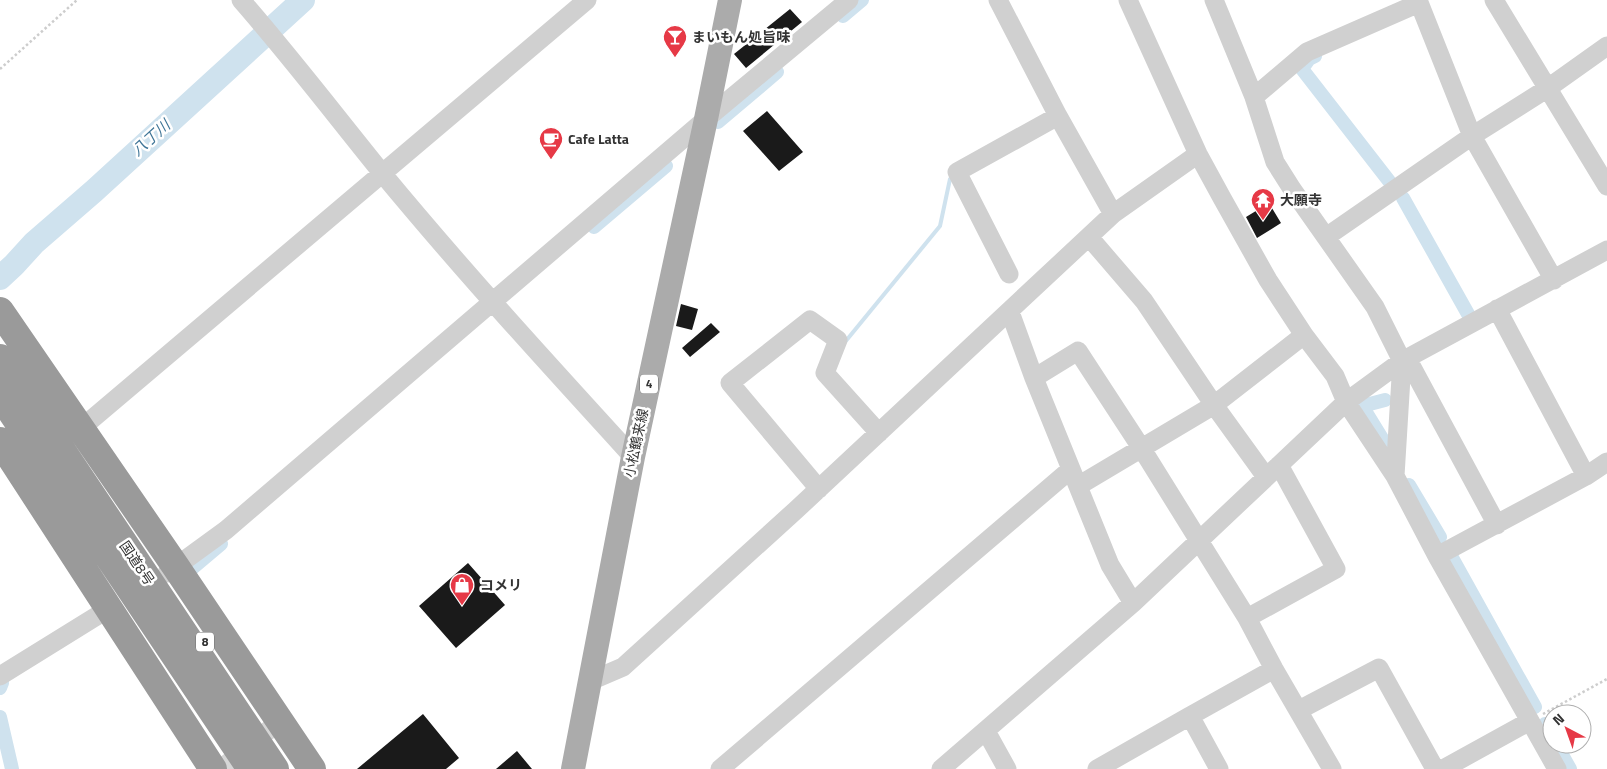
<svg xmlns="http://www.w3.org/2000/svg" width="1607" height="769" font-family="'Titillium Web','Noto Sans JP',sans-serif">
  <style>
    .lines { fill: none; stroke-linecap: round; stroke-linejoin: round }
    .stream { stroke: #cfe2ee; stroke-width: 4 }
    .canal { stroke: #cfe2ee; stroke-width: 14 }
    .river { stroke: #cfe2ee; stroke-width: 24 }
    .building { fill: #1a1a1a }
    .minor-tunnel { stroke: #d6d6d6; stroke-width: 19; stroke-dasharray: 19 9; stroke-linecap: butt }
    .path { stroke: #cdcdcd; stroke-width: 2.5; stroke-dasharray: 2.5 2.5; stroke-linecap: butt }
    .minor { stroke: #d0d0d0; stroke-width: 19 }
    .major { stroke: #ababab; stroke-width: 24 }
    .highway { stroke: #9a9a9a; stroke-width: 28 }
    .labels { text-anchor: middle; stroke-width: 5; stroke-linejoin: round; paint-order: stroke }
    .shield { fill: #fff; stroke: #707070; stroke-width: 1 }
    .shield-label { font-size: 12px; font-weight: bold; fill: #333 }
    .poi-label { font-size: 14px; font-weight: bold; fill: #333; stroke: #fff; text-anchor: start }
    .street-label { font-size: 14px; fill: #333; stroke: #fff }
    .water-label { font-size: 15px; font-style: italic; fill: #3f7597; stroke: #fff }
  </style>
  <rect width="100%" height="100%" fill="#fff"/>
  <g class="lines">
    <path class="stream" d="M845 342 940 226 950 179"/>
    <path class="canal" d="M843 16 862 0
      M1315 56 1309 59 1302 69 1389 181
      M718 122 777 72
      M1403 198 1468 314
      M594 227 666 166
      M1385 400 1362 406 1386 445
      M1409 485 1440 537
      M1451 556 1535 707
      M189 571 221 544
      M0 688 2 683
      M0 717 12 769
      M1545 724 1552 737
      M1556 744 1570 769"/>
    <path class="river" d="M0 278 14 265 34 243 94 191 303 0"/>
  </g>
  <path class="building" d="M790 9 802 22 746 68 734 54Z
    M767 111 803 152 779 171 743 131Z
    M1269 203 1281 223 1257 238 1246 217Z
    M681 304 698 309 692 330 676 326Z
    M711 323 720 332 690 357 682 348Z
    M468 563 505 605 456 648 419 606Z
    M423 714 459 758 446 769H357Z
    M517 751 532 769H496Z"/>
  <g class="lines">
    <path class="minor-tunnel" d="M222 768 275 725"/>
    <path class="path" d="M0 69 77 0
      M1543 714 1607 679"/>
    <path class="minor" d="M241 0C290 56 335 115 382 173 463 271 548 364 633 457
      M998 0 1058 116 1113 214
      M1128 0 1198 154 1222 198 1268 280 1304 335 1335 376 1346 402 1395 476 1437 556 1557 769
      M1214 0 1254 97 1275 162 1292 189 1375 307 1402 361 1395 476
      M1418 0 1472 136 1554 280
      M1494 0 1607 186
      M1254 97 1307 52 1419 3
      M1089 237 1144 301 1214 405 1266 477
      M1326 237 1472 136 1548 88 1607 46
      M1009 274 957 172 1058 116
      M1497 309 1586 476
      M1010 312 1034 378 1110 565 1133 603
      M1407 358 1497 525
      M1034 378 1078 351 1142 449 1247 618 1274 669 1332 769
      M72 436 587 0
      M1078 486 1214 405 1304 335
      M819 489 730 383 810 320 838 340 825 373 879 433
      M1437 556 1586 476 1607 462
      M167 573 226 530 706 119 849 0
      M1247 618 1336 569 1279 465
      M0 676 108 609
      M588 682 623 667 796 510 1113 214 1198 154
      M1299 710 1379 668 1435 769
      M1190 716 1274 669
      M986 731 1007 769
      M720 769 1070 470
      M941 769 1133 603 1346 402 1402 361 1607 250
      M1097 769 1190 716 1219 769
      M1443 769 1530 721"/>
    <path class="major" d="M573 769 633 457 706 119 730 0"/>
    <path class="highway" d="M0 311 176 567 312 769
      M0 358 275 769
      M0 395 251 769
      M0 441 213 769"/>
  </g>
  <defs>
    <g id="bar-pin" transform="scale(1.25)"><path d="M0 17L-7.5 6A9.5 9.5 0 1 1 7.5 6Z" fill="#e63946" stroke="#fff"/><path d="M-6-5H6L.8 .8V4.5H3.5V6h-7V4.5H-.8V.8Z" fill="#fff"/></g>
    <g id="cafe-pin" transform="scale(1.25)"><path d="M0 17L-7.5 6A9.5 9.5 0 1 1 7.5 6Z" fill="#e63946" stroke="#fff"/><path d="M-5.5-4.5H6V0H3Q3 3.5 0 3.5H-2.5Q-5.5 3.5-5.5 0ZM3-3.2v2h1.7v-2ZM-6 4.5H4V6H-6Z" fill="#fff"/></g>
    <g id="temple-pin" transform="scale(1.25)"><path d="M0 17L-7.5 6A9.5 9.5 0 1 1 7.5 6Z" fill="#e63946" stroke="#fff"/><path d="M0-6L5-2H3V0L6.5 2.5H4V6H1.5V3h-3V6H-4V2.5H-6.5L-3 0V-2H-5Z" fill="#fff"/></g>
    <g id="shop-pin" transform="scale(1.25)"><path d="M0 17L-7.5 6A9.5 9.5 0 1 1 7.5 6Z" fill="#e63946" stroke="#fff"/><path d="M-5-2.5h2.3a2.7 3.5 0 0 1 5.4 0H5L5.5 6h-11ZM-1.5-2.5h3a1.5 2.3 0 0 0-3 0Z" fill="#fff"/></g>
  </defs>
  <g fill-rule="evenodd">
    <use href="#bar-pin" x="675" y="37"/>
    <use href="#cafe-pin" x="551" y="139"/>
    <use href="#temple-pin" x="1263" y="200"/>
    <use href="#shop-pin" x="462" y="585"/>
  </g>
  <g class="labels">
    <g class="shield">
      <rect x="640" y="374.5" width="18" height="19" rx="4"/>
      <rect x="196" y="632.5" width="18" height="19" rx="4"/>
    </g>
    <g class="shield-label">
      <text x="649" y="388">4</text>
      <text x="205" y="646">8</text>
    </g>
    <g class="poi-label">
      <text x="692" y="42">まいもん処旨味</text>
      <text x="568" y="144">Cafe Latta</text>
      <text x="1280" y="205">大願寺</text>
      <text x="480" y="590">コメリ</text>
    </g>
    <g class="street-label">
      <text transform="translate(636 443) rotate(-78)" y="5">小松鶴来線</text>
      <text transform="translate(137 563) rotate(56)" y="5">国道8号</text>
    </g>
    <g class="water-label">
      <text transform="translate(151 138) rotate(-42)" y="5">八丁川</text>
    </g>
  </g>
  <g transform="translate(1567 729) rotate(319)"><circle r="24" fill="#ffffff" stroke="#adadad"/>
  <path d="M0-4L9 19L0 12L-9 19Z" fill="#e63946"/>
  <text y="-8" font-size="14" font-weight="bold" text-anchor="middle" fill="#333333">N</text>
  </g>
</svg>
